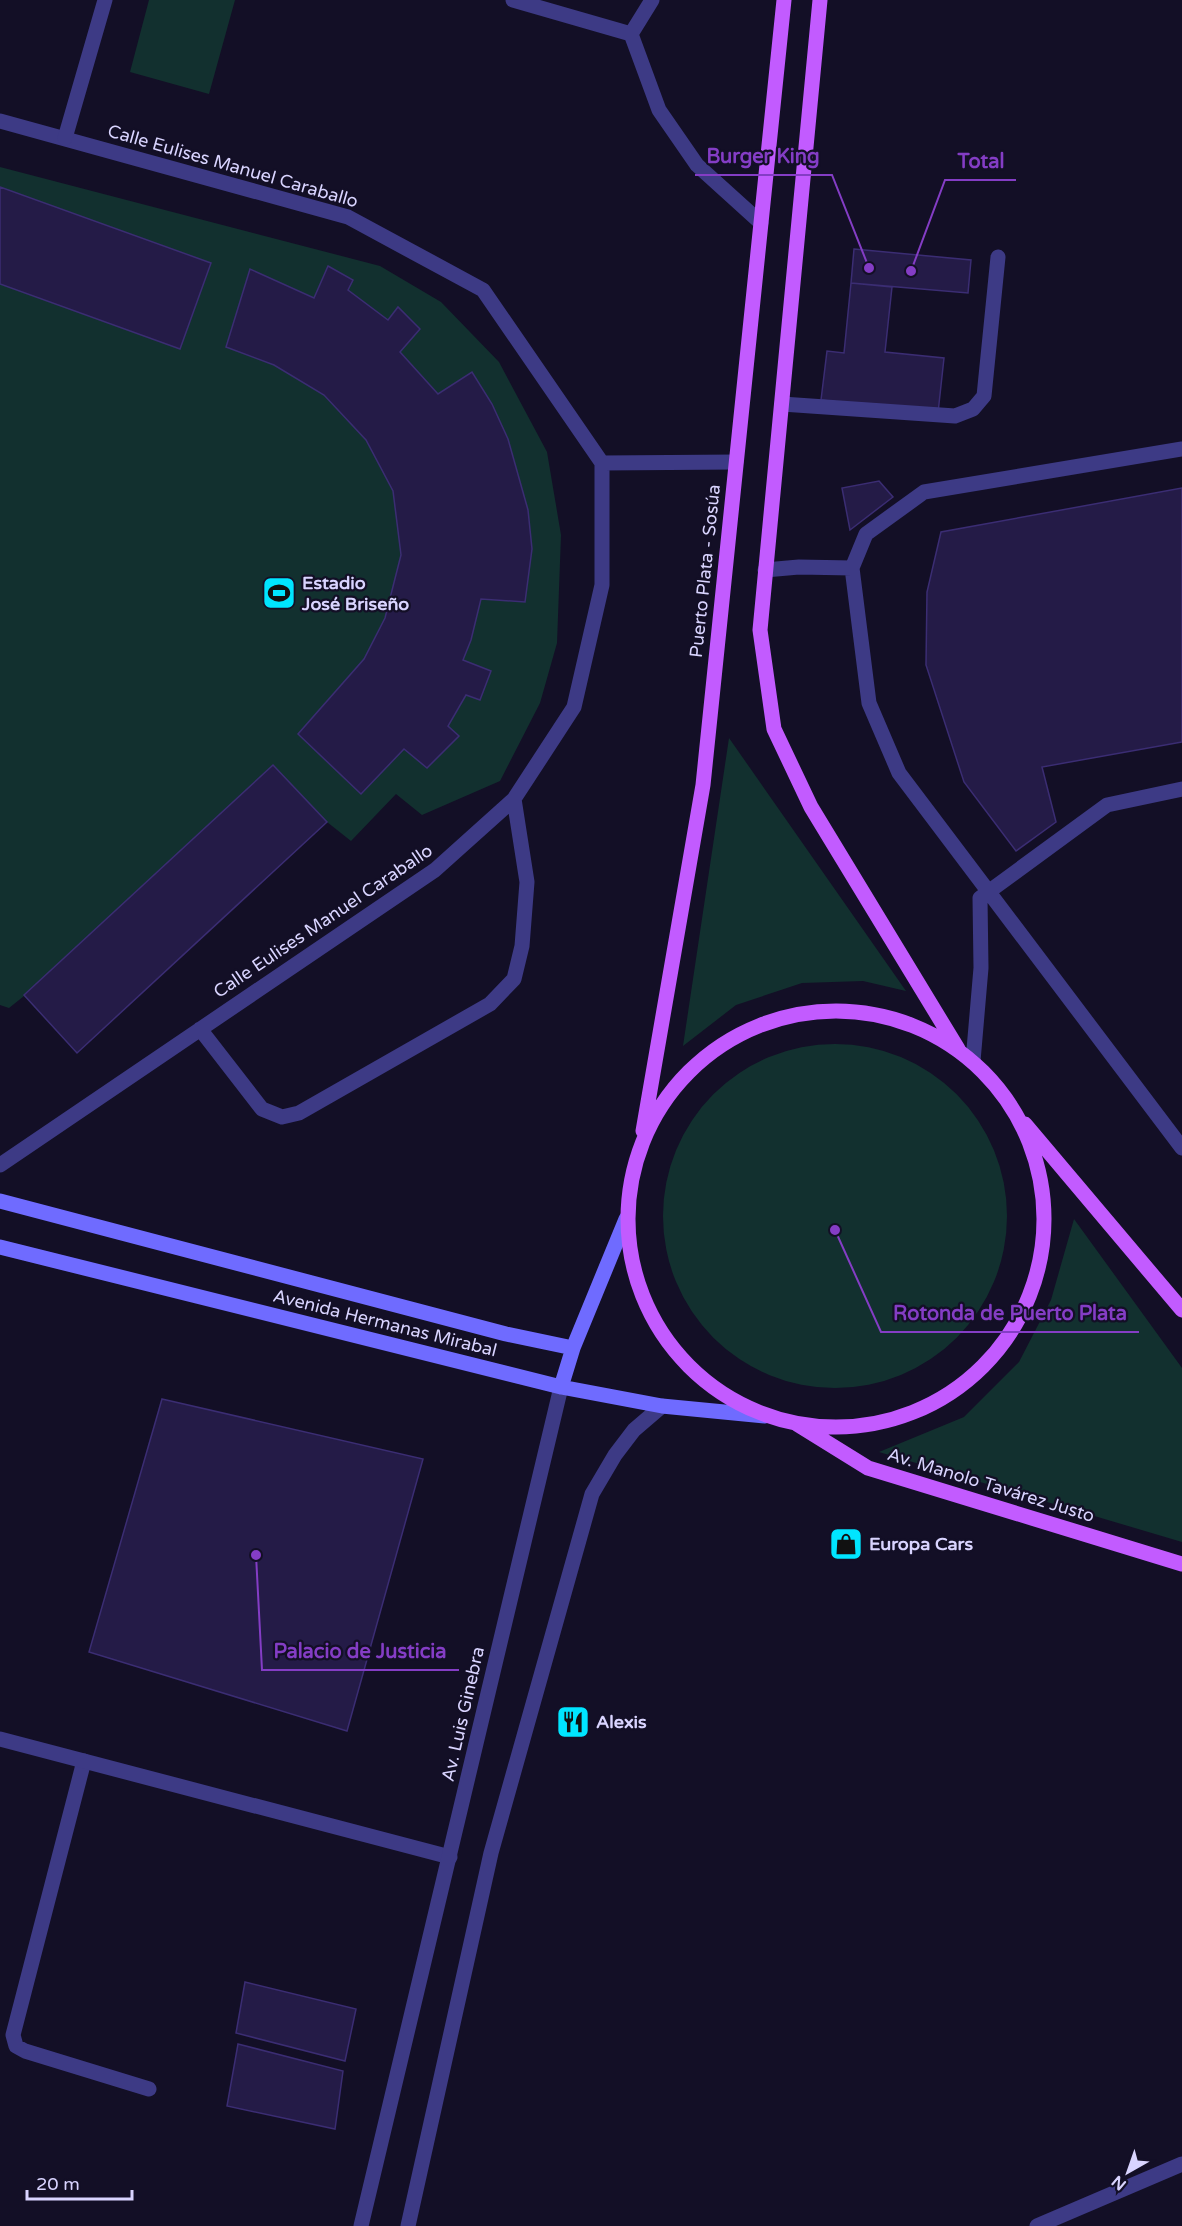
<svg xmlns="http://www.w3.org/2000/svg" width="1182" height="2226" font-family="'Varela Round',sans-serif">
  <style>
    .green { fill: #12302f }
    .building { fill: #241b47; stroke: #3b2d73; stroke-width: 1.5 }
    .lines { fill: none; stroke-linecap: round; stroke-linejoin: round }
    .service { stroke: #3d3a85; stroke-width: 15 }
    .minor { stroke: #3d3a85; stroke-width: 15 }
    .tertiary { stroke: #3d3a85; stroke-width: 15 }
    .secondary { stroke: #6f6bff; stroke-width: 15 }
    .primary { stroke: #c25bff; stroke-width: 15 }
    .labels { text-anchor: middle; stroke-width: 4.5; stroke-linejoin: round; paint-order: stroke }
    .street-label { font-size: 18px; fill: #d9d4ff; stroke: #130f26 }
    .poi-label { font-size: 18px; font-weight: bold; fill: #d9d4ff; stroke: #130f26; text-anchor: start }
    .leader { fill: none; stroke: #843dc5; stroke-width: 2 }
    .callout-dot { fill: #843dc5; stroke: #130f26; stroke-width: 2 }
    .callout-label { font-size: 20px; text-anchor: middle; font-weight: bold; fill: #843dc5; stroke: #130f26; stroke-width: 4.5; stroke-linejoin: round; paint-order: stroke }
  </style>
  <rect width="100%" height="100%" fill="#130f26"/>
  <path class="green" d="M149 0H235L209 94 130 72Z
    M0 167 380 266 441 302 499 362 547 452 561 535 557 643 540 703 500 781 422 815 396 794 351 841 327 822 77 1053 24 996 9 1008 0 1005Z
    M729 738 906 991 863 981 802 983 736 1005 683 1046Z
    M663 1216a172 172 0 1 1 344 0a172 172 0 1 1-344 0Z
    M1074 1219 1182 1368V1542L879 1452 964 1417 1019 1362 1051 1300Z"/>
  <path class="building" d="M0 187 211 263 180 349 0 284Z
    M854 249 971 260 968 293 851 283Z
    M328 266 353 280 348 290 388 320 398 307 420 329 400 352 438 394 472 372 492 404 508 439 528 510 532 549 525 602 481 599 471 640 463 660 491 671 480 700 466 695 448 726 459 736 427 768 404 749 361 794 298 734 364 659 385 618 401 555 393 491 366 440 324 395 274 365 226 347 250 269 314 298Z
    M851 283 892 287 885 352 944 358 938 413 821 400 827 351 844 353Z
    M879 481 893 497 850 530 842 488Z
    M1182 488V742L1042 767 1056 822 1016 851 964 782 926 665 927 592 941 532Z
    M273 765 327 822 77 1053 24 995Z
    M162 1399 423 1459 347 1731 89 1652Z
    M245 1982 356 2009 345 2061 236 2033Z
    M238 2044 343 2071 335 2129 227 2106Z"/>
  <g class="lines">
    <path class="service" d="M0 121 348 217 483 290 602 463V585L574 707 514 799 435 870 0 1165
      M782 404 955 416 973 409 984 396 998 257
      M1182 449 924 492 866 534 852 568 869 703 899 773 1182 1148
      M602 463 736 462
      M765 570 799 567 852 568
      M200 1029 262 1109 282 1117 299 1113 490 1004 514 979 522 946 527 882 514 799
      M973 1061 981 968 980 898 1107 805 1182 789
      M84 1761 13 2035 16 2046 25 2051 149 2089"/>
    <path class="minor" d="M513 0 631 34
      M631 34 659 110 697 165 761 223
      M631 34 652 0
      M65 138 105 0
      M0 1739 450 1857
      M1037 2226 1182 2164"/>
    <path class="tertiary" d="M361 2226 561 1387
      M408 2226 491 1853 592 1494 615 1455 634 1430 662 1406"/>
    <path class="secondary" d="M0 1201 506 1334 573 1348
      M0 1247 561 1387 662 1406 765 1416
      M561 1387 573 1348 626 1219"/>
    <path class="primary" d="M820 0 760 630 774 729 811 807 958 1049
      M628 1219a208 208 0 1 1 416 0a208 208 0 1 1-416 0Z
      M1025 1124 1182 1310
      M643 1131 703 785 784 0
      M797 1424 868 1468 1182 1564"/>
  </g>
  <defs>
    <g id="stadium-square" transform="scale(1.725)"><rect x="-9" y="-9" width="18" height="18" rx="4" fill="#00e5ff" stroke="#130f26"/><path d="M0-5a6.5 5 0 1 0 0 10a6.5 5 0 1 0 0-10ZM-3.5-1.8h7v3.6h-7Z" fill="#111"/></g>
    <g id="shop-square" transform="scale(1.725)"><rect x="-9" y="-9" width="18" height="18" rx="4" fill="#00e5ff" stroke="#130f26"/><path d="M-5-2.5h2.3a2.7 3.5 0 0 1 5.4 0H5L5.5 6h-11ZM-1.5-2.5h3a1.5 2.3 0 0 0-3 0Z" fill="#111"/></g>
    <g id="restaurant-square" transform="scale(1.725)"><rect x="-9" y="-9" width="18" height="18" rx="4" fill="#00e5ff" stroke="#130f26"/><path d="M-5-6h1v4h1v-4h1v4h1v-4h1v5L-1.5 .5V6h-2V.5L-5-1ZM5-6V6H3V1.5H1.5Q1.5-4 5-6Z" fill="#111"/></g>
  </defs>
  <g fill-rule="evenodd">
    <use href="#stadium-square" x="279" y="593"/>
    <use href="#shop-square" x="846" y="1544"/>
    <use href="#restaurant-square" x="573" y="1722"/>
  </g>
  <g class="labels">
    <g class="street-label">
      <text transform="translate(233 166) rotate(16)" y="6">Calle Eulises Manuel Caraballo</text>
      <text transform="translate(705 571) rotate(-84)" y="6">Puerto Plata - Sosúa</text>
      <text transform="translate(323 921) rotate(-34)" y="6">Calle Eulises Manuel Caraballo</text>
      <text transform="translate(385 1323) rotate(14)" y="6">Avenida Hermanas Mirabal</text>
      <text transform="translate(991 1485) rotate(17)" y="6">Av. Manolo Tavárez Justo</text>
      <text transform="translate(463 1714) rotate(-77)" y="6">Av. Luis Ginebra</text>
    </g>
    <g class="poi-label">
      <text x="302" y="589">Estadio<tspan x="302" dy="21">José Briseño</tspan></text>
      <text x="869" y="1550">Europa Cars</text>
      <text x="596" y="1728">Alexis</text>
    </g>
  </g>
  <path class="leader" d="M869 268L832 175H695M911 271L945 180H1016M835 1230L881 1332H1139M256 1555L262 1670H459"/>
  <g class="callout-dot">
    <circle cx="869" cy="268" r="6"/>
    <circle cx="911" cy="271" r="6"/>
    <circle cx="835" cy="1230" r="6"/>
    <circle cx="256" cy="1555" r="6"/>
  </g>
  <g class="callout-label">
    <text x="763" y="163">Burger King</text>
    <text x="981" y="168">Total</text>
    <text x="1010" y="1320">Rotonda de Puerto Plata</text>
    <text x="360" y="1658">Palacio de Justicia</text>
  </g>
  <g transform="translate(1128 2172) rotate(220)" stroke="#130f26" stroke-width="4.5" paint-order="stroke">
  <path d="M0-4.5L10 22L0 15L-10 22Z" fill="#d9d4ff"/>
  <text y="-9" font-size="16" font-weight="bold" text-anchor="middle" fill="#d9d4ff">N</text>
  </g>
  <path d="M27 2190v9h105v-9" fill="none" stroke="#d9d4ff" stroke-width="3"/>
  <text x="36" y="2190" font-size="18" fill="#d9d4ff" stroke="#130f26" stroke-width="4.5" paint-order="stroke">20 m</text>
</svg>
